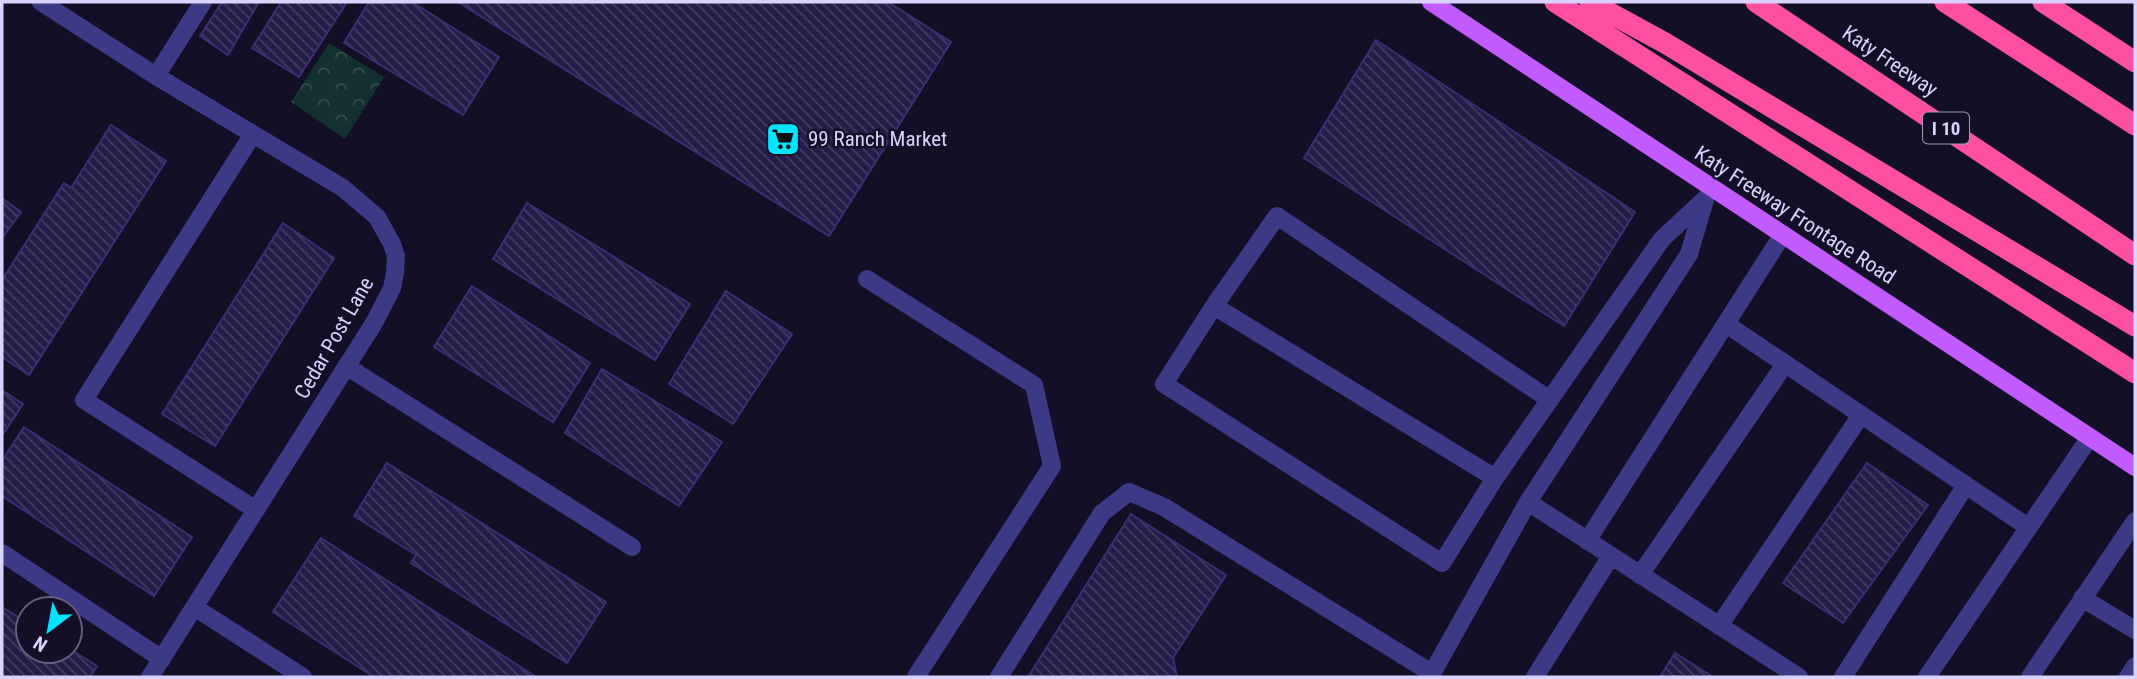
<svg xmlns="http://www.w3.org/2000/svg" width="2137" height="679" font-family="'Roboto Condensed',sans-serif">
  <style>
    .forest { fill: url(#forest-crowns) }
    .building { fill: url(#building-back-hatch); stroke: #3b2d73; stroke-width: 2 }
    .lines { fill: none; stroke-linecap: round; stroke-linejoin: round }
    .minor { stroke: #3d3a85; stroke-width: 18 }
    .major { stroke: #c25bff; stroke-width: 18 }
    .highway { stroke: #ff4fa3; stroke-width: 21 }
    .labels { text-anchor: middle; stroke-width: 5; stroke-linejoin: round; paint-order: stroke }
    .shield { fill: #130f26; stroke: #9e99be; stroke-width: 2 }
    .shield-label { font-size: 19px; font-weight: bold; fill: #d9d4ff }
    .street-label { font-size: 21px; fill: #d9d4ff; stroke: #130f26 }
    .poi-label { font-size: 21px; fill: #d9d4ff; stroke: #130f26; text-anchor: start }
  </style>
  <defs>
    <pattern id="forest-crowns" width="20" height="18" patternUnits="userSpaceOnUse" patternTransform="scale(1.75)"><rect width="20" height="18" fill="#12302f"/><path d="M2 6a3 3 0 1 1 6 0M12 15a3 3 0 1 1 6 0" fill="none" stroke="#344d4e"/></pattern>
    <pattern id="building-back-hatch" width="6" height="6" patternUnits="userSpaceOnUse" patternTransform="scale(1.75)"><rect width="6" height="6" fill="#241b47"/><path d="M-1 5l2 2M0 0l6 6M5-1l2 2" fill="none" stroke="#433b63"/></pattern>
  </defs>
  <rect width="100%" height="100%" fill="#130f26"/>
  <path class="forest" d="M329 43 384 77 345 139 291 102Z"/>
  <path class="building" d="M222 2H259L228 55 200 36Z
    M281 2H347L299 77 252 48Z
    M369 2H412L499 57 463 115 344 43Z
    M458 2H888L951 42 829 236Z
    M1376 40 1635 212 1564 326 1304 158Z
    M111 125 166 161 29 375 2 357V280L64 183 71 188Z
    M2 198 21 212 2 238Z
    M527 203 690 304 655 360 493 259Z
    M283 223 334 258 215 446 162 414Z
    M472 286 590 363 553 422 434 347Z
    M726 291 792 334 733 424 669 384Z
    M602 369 722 442 679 506 565 433Z
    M2 390 23 404 2 436Z
    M24 427 192 537 154 596 2 496V461Z
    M387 463 606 602 567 663 411 563 416 555 354 516Z
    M1867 463 1928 505 1843 623 1783 583Z
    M1131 514 1226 575 1173 658 1177 677H1028Z
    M321 538 536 677H374L273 612Z
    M2 607 28 623V651L70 649 97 666 90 677H2Z
    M1675 653 1713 677H1660Z"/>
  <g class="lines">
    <path class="minor" d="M41 2 156 76 343 188 377 217 392 244 396 256 395 273 392 288 374 323 150 677
      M156 76 203 2
      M253 134 84 400 256 510
      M867 279 1034 385 1052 466 916 677
      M1214 306 1495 478 1662 239 1705 199
      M1726 324 2028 527
      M346 366 632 547
      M1495 478 1442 563 1164 384 1214 306 1277 216 1550 400
      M1528 502 1799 677
      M1587 541 1783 234
      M2 553 162 659
      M1640 575 1785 364
      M2082 598 2135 630
      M194 607 303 677
      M1719 626 1861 415
      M999 677 1102 513 1129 492 1164 507 1433 674
      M1430 677 1528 502 1689 254 1705 200
      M1535 677 1611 556
      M1843 677 1966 485
      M1927 677 2090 437
      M2030 677 2135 521
      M2128 677 2135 666"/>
    <path class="major" d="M1431 2 2135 467"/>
    <path class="highway" d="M1555 2 2135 373
      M1590 2 1665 43 2135 326
      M1756 2 2135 255
      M1945 2 2135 125
      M2043 2 2135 62"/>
  </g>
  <defs>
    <g id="supermarket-square" transform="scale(1.75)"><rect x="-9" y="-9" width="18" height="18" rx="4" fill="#00e5ff" stroke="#130f26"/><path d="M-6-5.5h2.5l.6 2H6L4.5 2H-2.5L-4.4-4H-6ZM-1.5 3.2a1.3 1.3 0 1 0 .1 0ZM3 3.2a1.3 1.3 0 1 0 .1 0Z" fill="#111"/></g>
  </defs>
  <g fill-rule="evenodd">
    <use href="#supermarket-square" x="783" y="139"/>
  </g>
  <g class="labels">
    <rect class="shield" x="1923" y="112.5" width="46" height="31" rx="5"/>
    <g class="shield-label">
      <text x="1946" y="135">I 10</text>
    </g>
    <g class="street-label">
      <text transform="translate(1890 61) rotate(34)" y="7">Katy Freeway</text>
      <text transform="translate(1795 215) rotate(33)" y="7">Katy Freeway Frontage Road</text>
      <text transform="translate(334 338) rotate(-60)" y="7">Cedar Post Lane</text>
    </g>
    <g class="poi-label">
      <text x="808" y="146">99 Ranch Market</text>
    </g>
  </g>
  <rect width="2137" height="679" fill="none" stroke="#d9d4ff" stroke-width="7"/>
  <g transform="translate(49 630) rotate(212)"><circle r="33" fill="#130f26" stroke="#625e7d" stroke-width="2"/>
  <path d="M0-5L12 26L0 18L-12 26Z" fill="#00e5ff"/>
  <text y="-10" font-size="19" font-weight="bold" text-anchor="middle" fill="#d9d4ff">N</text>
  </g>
</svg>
